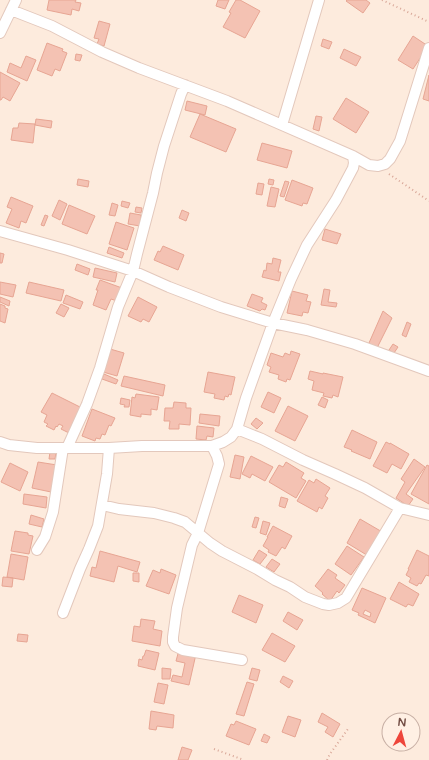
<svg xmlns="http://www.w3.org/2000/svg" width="429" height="760" font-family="'Varela Round',sans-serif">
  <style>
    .building { fill: #f4c2b3; stroke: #e7a593; fill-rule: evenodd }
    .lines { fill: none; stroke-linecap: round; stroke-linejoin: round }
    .street-casing { stroke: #e3c8bc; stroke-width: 12 }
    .path { stroke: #d8a697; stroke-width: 2; stroke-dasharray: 1 3; stroke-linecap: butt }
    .street { stroke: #fff; stroke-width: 10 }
  </style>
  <rect width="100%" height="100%" fill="#fdebdd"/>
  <path class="building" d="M49 0H76L75 2 81 3 79 11 72 9 71 15 47 10Z
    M218 0H229L225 9 216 6Z
    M236 0H240L260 11 245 38 223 27 231 13 229 12Z
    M347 0H366L370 3 363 13 346 1Z
    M99 21 110 24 104 46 97 44 99 39 94 38Z
    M413 36 428 46 413 69 398 60Z
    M323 39 332 42 329 49 321 46Z
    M47 43 63 49 62 51 67 53 60 71 55 69 52 76 37 70Z
    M344 49 361 57 356 66 340 58Z
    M76 54 82 55 80 61 75 60Z
    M26 56 36 60 27 81 7 72 10 63 21 68Z
    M0 72 20 83 10 101 3 97 1 100H0Z
    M429 75V101L423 99Z
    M346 98 369 112 356 133 333 119Z
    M187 101 207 106 205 115 185 110Z
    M200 114 236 129 226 152 190 137Z
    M316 116 322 117 319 131 313 129Z
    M36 119 52 121 51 128 35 125Z
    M19 123 35 124 33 143 11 140 13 128H18Z
    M262 143 292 151 287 168 257 160Z
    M78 179 89 181 88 187 77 185Z
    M269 179 274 180 273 185 268 184Z
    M292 180 313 188 307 204 303 203 302 206 285 200Z
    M285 181 289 182 284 197 280 196Z
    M258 183 264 184 262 195 256 194Z
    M271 187 279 189 275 207 267 206Z
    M11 197 33 206 26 223 21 221 19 228 6 223 12 209 7 207Z
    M59 200 67 204 60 220 52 216Z
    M122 201 130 203 128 208 121 206Z
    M112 203 118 205 115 216 109 215Z
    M69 205 95 216 87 234 62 224Z
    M136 207 142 208 141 213 135 212Z
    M182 210 189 213 186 221 179 218Z
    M130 213 141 215 140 226 128 224Z
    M45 215 48 216 44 226 41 225Z
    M116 222 134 228 127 250 109 244Z
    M325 229 341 234 337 244 322 240Z
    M163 246 184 255 178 270 154 260 158 251 160 252Z
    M109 247 124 253 122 258 107 253Z
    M0 253 4 254 2 263H0Z
    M273 258 281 260 278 272H281L279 281 262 277 264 270 266 271 267 263 272 264Z
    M77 264 90 269 88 275 75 270Z
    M95 268 117 273 115 282 93 277Z
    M100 280 122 288 117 301 111 299 106 310 93 305 98 290H96Z
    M0 282 16 285 13 297 0 294Z
    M29 282 64 290 61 301 26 293Z
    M324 289 330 290 328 302 337 303 336 307 321 305Z
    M292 291 308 295 306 301 311 302 308 313 303 312 302 316 287 313Z
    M252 294 263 298 261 302 267 305 265 310 262 309 260 311 247 306Z
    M66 295 83 302 80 309 63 303Z
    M0 297 10 301 9 306 0 302Z
    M138 297 157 307 149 322 143 319 141 322 128 316Z
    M0 304 5 306V308L8 309 5 323 0 321Z
    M61 304 69 308 64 317 56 313Z
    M383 311 392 318 377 348 369 343Z
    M407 322 411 324 406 337 402 335Z
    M393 344 398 347 394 353 389 350Z
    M110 349 124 353 117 376 103 372Z
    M291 351 300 354 290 380 287 379 286 382 278 379 279 375 269 372 271 367 267 365 271 353 283 357 285 353 290 355Z
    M310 371 323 374V373L343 377 338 397 333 395 332 398 323 396 324 393 312 390 314 381 308 379Z
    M208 372 235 377 231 395 229 394 228 397 225 396 224 400 214 398 215 394 204 392Z
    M104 374 118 380 116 384 102 379Z
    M124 376 165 385 163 396 121 386Z
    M268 392 281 398 274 413 261 407Z
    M52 393 82 408 69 433 61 429 63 426 59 424 57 427 56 426 54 430 46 426 48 424 44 422 47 415 41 412Z
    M136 394 159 397 157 410 151 409V415L141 414V417L130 415 132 397 135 398Z
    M322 397 328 400 325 408 318 405Z
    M121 398 130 400 129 407H124L125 405 120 404Z
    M174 402 186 403V408H191L190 425 179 424V429H169L170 421H164L165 408H173Z
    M288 406 308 416 295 441 275 431Z
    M92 409 115 418 111 426 109 425 105 435 102 434 100 439 96 438 95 441 82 436Z
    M200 414 220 416 219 426 199 423Z
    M256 418 263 423 257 429 251 424Z
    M197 426 214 428 213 437 207 436 206 440 196 439Z
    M352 430 377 442 370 459 351 451 352 450 344 447Z
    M386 442 390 444V443L409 454 401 469 392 464 387 473 373 466Z
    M50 452 56 453 55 459H49Z
    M235 455 244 457 240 479 230 477Z
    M251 456 273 467 265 481 252 474 250 478 242 474Z
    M414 459 425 467 406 494 413 499 408 506 396 498 405 482 401 479Z
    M38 462 57 465 51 492 32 488Z
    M286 462 304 473 301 478 306 481 296 498 269 482 279 465 283 467Z
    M10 463 28 472 20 491 1 482Z
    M427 465 429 466V504L411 494Z
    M316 479 330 488 325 496 328 498 322 509 319 507 317 512 297 501 309 480 314 483Z
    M24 494 47 497 46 508 23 504Z
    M281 497 288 499 285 508 279 506Z
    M31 515 44 519 42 527 29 524Z
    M255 517 259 518 256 528 252 527Z
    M360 519 384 533 370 557 347 543Z
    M263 521 270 523 266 535 260 533Z
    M273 526 292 536 285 549 282 547 276 556 268 552 269 550 263 546 268 537H267Z
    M15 531 28 533V535L33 536 29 554 11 551Z
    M347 546 364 557 351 575 335 564Z
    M259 550 267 555 260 564 253 560Z
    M417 550 429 556V576L426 575 421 584 419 583 417 586 409 582 411 578 406 575 409 569H408Z
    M100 551 140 562 137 572 118 566 114 582 90 576 92 567 96 568Z
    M11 554 28 557 24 580 7 577Z
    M272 559 280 564 274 572 266 567Z
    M161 569 176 575 169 594 146 586 153 570 160 573Z
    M328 569 337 575 335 578 345 585 339 593 337 591 330 601 322 594 323 593 315 586Z
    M133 573H139V582L133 581Z
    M3 577 13 578 12 587 2 586Z
    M399 582 419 594 413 606 408 604 406 607 390 599Z
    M362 588 386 598 375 623 358 615 359 613 352 610ZM365 610 371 613 370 617 363 614Z
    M239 595 263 605 256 623 232 612Z
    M288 612 303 620 297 630 283 621Z
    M141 619 155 621 153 629 162 631 160 646 132 641 134 626 140 627Z
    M272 633 295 646 285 662 262 650Z
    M18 634 28 635 27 642 17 641Z
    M146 650 159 653 155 670 138 666 139 659 142 660 143 656H144Z
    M179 650 196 654 189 685 171 681 173 675 182 677 185 663 176 661Z
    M162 668 171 669 170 679H162Z
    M252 668 260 670 257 681 249 679Z
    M283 676 293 681 289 688 280 682Z
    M247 682 254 684 244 716 236 714Z
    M158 683 168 685 164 704 154 702Z
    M151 711 174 715 173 728 157 726 156 730 149 729Z
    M322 713 340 724 333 737 325 732 328 727 318 722Z
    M288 716 301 720 295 737 282 732Z
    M236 721 256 729 249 745 226 736 231 724 234 725Z
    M264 734 270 737 267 743 261 741Z
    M182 747 192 750 188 760H178Z"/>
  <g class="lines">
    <g class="street-casing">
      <path id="street" d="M11 10 52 26 102 52 139 68 227 101 353 156 369 165 378 166 385 164 390 159 400 141 429 48
        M0 33 16 0
        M282 125 319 0
        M0 231 68 250 133 271 169 287 221 307 273 323 307 330 355 344 429 371
        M237 429 262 439 303 460 335 474 365 488 400 508 429 515
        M0 442 9 445 37 448H109L142 446H212L223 442 231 437 237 429 246 398 273 323 291 279 307 245 336 200 353 168 354 163 353 156
        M212 446 217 456 219 464 198 533 192 545 177 608 173 637V642L175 646 183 650 242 660
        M67 448 87 404 100 368 118 307 133 271 137 254 153 193 157 173 164 146 181 94 185 85
        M102 505 119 509 154 513 174 518 185 522 210 543 222 551 257 569 275 580 290 587 305 597 323 604 329 605 338 603 346 598 400 508
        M37 550 45 537 53 512 63 448
        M63 613 80 569 89 549 98 526 107 474 109 448"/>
    </g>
    <path class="path" d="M382 0 429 22
      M389 174 429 201
      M214 749 244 760
      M327 760 330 754 348 729"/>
    <use href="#street" class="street"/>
  </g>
  <g transform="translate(401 732) rotate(6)"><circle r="19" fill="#fff0e4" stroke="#c7afa4"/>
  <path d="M0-3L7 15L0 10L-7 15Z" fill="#ee463b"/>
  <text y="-6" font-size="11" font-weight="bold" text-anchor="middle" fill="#734e45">N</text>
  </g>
</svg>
